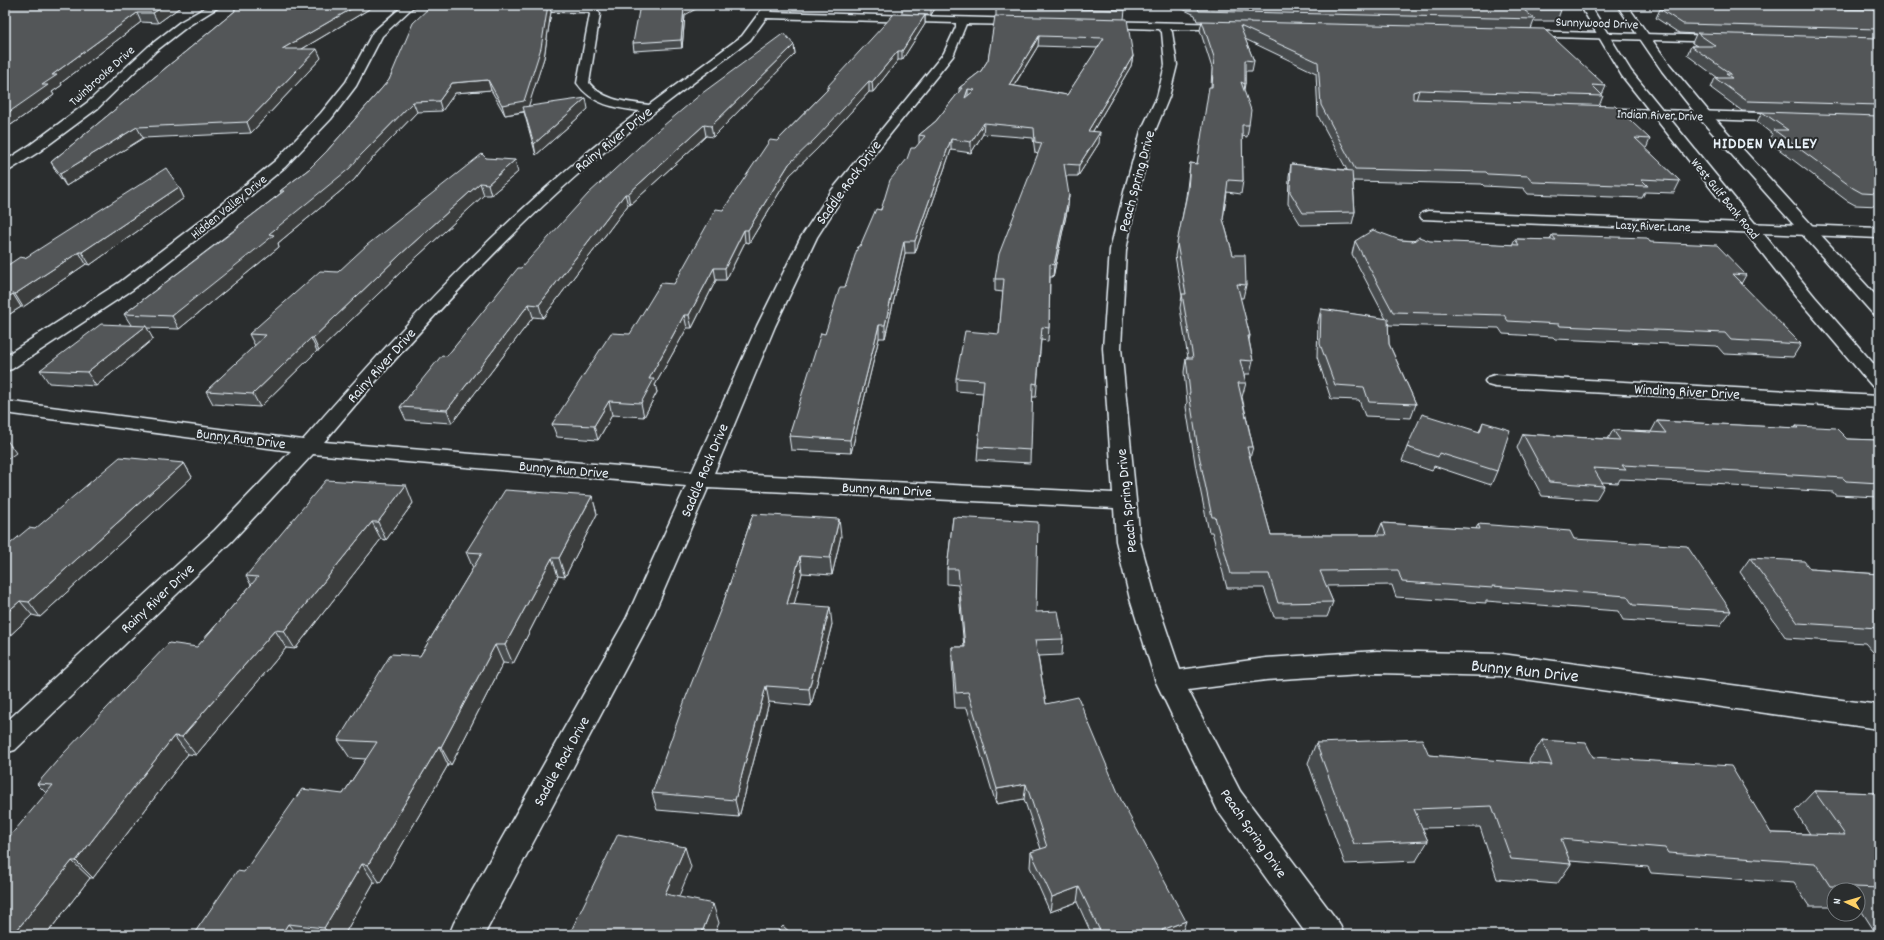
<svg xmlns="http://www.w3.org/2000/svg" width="1884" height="940" font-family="Dekko,sans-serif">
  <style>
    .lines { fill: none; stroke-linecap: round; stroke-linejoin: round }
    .minor-casing { stroke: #e8f1f8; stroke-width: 3 }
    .secondary-casing { stroke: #e8f1f8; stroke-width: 3 }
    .minor { fill: #2a2d2e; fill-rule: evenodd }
    .secondary { fill: #2a2d2e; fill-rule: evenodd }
    .wall { fill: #474b4d; stroke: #e8f1f8; fill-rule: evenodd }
    .shaded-wall { fill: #3a3d3e; stroke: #e8f1f8 }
    .building { fill: #535759; stroke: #e8f1f8; fill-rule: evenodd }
    .labels { text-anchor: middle; stroke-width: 4; stroke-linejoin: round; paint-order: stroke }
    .far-street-label { font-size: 13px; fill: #e8f1f8; stroke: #2a2d2e }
    .street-label { font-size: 15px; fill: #e8f1f8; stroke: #2a2d2e }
    .far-district-label { font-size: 16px; font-weight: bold; letter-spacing: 1px; fill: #e8f1f8; stroke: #2a2d2e }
    .near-street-label { font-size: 18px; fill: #e8f1f8; stroke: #2a2d2e }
  </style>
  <rect width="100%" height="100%" fill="#2a2d2e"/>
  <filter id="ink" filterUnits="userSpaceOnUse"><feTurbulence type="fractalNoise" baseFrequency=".025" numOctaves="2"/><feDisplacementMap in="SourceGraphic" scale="8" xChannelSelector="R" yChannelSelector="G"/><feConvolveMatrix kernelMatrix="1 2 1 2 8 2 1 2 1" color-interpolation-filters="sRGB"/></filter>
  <g filter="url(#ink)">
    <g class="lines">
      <g class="minor-casing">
        <path id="minor" d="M210 5H222L188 26 156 51 98 108 40 151 10 170 5 171V161L30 145 88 102 148 47 180 22Z
          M404 5 466 6 461 9 413 7 382 36 356 86 331 119 285 167 220 221 132 290 12 369 5 371V356L120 282 208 215 275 161 321 113 346 82 373 32Z
          M526 5 595 7 600 14 589 83C604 101 627 102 649 105L742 36 765 5H775L770 12 1024 19 1029 22 1024 25 966 24 953 56 871 158 844 195 817 237 775 326 714 473 1113 493 1103 348 1110 250 1124 192 1141 131 1157 97 1165 65 1162 32 1159 29 1098 27 1093 24 1098 21 1230 24 1234 25 1235 27 1234 29H1170L1172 32 1177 65 1169 97 1155 131 1138 192 1126 250 1121 348 1140 541 1156 599 1180 670 1266 658 1377 651 1502 654 1879 705V729L1502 676 1377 673 1266 680 1188 690 1240 791 1339 923 1344 935H1307L1218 811 1156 682 1130 599 1116 541 1114 508 708 488 651 620 484 935H449L454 923 626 619 686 486 313 454 231 542 15 750 5 753V723L215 530 291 451 5 413V401L303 440C406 322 514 205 640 111 616 108 592 105 577 83L590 14 588 12 519 11 514 8 515 6ZM766 18 956 23V27L944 53 832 190 801 237 757 326 692 472 324 442C397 355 474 269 558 192 618 137 685 90 750 40Z
          M1520 31 1724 36 1730 39 1724 42 1516 36 1515 34Z
          M1592 108 1790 114 1795 115 1797 118 1795 121 1790 122 1587 115 1586 112 1587 109Z
          M1428 211 1879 228V238L1422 219 1420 216 1422 213Z
          M1495 375 1879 396V408L1495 387 1488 385 1485 381 1488 377Z"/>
      </g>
      <g class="secondary-casing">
        <path id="secondary" d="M1580 5H1590L1631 71 1815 297 1879 370V388L1872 386 1803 305 1622 76Z
          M1617 5H1627L1670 65 1710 113 1879 299V315L1873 314 1700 119 1662 71Z"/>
      </g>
      <use href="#minor" class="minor"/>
      <use href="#secondary" class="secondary"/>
    </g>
    <path class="wall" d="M5 5H183L158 23 141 22 61 83 62 85 52 92 54 95 5 129Z
      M235 5H376L302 49 321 58 251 133 143 138 66 186 57 173 51 162 235 11Z
      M432 5H549L551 12 544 58 528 106 588 109 536 155 524 112 505 115 491 90 455 93 442 111 417 112 364 167 354 180 278 243 279 247 179 329 146 328 153 339 96 386 49 383 40 370 131 325 124 314 238 227V226L281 193 280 191 309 169 327 151 389 80Z
      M902 5H937L931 15 902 14Z
      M1174 5H1555L1561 10 1557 21H1534L1531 29 1606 86 1602 95 1603 96 1599 106 1650 139 1646 149 1680 181 1674 193 1645 192 1642 198 1528 194 1523 188 1484 186 1482 184 1353 181 1355 212 1352 224 1301 225 1288 204 1289 176 1291 164 1347 170 1318 116 1316 73 1245 39 1254 61 1252 71H1245V84L1244 90 1249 125 1247 137 1242 136 1243 181 1241 194 1227 192 1223 219 1233 255 1246 285 1243 298H1240L1250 336 1249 340 1253 361 1250 374H1244L1246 383 1242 397 1253 447 1250 458 1271 535H1377L1382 523 1476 529 1478 524 1574 539 1731 611 1720 626 1623 620 1618 611 1486 601V603L1396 597 1392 585 1326 586 1333 602 1327 617H1274L1264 588H1227L1212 532H1209L1196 469 1186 407 1187 402 1184 372 1186 358H1188L1180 308 1182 296 1175 256 1186 197 1190 163 1197 164 1211 87 1212 68 1200 30 1202 21H1197L1195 15Z
      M1670 5 1879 10V206L1855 205 1846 200 1768 141 1772 134 1757 122 1762 112 1742 111 1711 88 1715 78H1718L1687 55 1691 46H1697L1692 43 1696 34 1679 33 1656 18 1660 9H1669Z
      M996 7 1125 10 1124 19 1133 56 1131 66 1093 131 1099 143 1078 176H1066L1068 206 1053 277H1050L1049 328 1048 341 1041 340 1036 397H1032L1030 463 977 460 978 447 983 393 956 391V378L999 334 1003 292 995 291V279L1038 154 1035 153 1033 138 983 134 971 153 951 150 915 253H905L885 338H879L851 453 791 450 789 436 825 334 845 287 860 246 915 148 919 144V135L936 121 959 92V88L981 71 988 60 996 16ZM1038 46 1098 48 1067 95 1014 86Z
      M685 15 682 48 634 51 633 43Z
      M925 15V24L902 60H898L873 92H869L817 149 790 175 749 243 745 242 726 280H716L692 328H687L655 385 657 392 644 417 612 415 598 440 557 437 552 424 674 284 723 210 777 141 827 90V87Z
      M794 45 795 54 713 137 706 136 630 205H628L543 318 533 317 452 423 406 420 400 407 447 356 521 268Z
      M486 158 518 172 491 195H484L406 267 319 351H317L260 407 213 404 206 391 255 346 249 334 338 272Z
      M179 187 184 198 90 265 86 264 23 307H21L5 317V267Z
      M1552 235 1650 242 1746 275 1741 284 1801 344 1793 357 1724 354 1717 346 1555 339 1553 337 1503 334 1499 328 1389 325 1388 323 1389 344 1416 404 1411 418 1365 416 1359 400 1331 399 1317 357 1318 322 1321 309 1386 319 1352 254 1355 241 1400 240 1512 245 1515 239 1550 240Z
      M1657 421 1795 428 1796 426 1847 439 1879 440V497L1835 495 1833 492 1732 486 1730 484 1620 479 1618 483 1602 482 1604 486 1596 500 1542 496 1517 448 1523 434 1608 439 1613 430 1651 432Z
      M1483 422 1497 471 1491 485 1434 466 1432 471 1402 461 1407 447 1479 432Z
      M184 463 192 477 40 617 32 615 5 640V548L35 529Z
      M592 496 597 514 565 577 558 576 513 664 503 663 451 765H448L380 883 374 882 344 935H193L244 872 343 794 366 759 350 758 338 740 420 656 473 568 466 552Z
      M413 503 386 540 381 539 295 649 286 648 196 755 188 754 93 878H90L46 935H5L46 793 37 784 197 647 251 585 246 576Z
      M753 514 841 536 832 575 802 573 794 604 832 624 811 706 769 702 739 817 657 810 652 793 725 598Z
      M953 517 1036 612 1063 639 1062 655 1038 656 1046 704 1122 802 1181 935H1092L1077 902 1050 912 1030 867 1031 852 1041 849 1024 799 996 804 967 708H955L952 663V647H964L958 585 947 584V569Z
      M1750 558 1810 569 1879 574V653L1873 652 1865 643 1786 638 1740 572Z
      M1542 740 1593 757 1771 833 1810 834 1795 811 1814 791 1879 793V935H1877L1859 907H1858V890H1834V906H1809L1794 883 1651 873 1648 867 1570 861 1571 864 1557 884 1497 879 1480 827 1422 828 1428 841 1416 861 1345 864 1308 763 1316 743 1429 755 1530 764 1529 760Z"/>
    <path class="shaded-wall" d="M166 5H183L158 23 153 13Z
      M358 5H376L285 59 282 49Z
      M548 5H549L551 12 544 58 527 111 505 115 502 105Z
      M689 5H703L685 15 682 48 681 40 684 8Z
      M931 5H937L931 15Z
      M137 13 141 22 61 83 62 85 52 92 54 95 5 129V115L42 85 52 75Z
      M925 15V24L902 60V51Z
      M1039 36 1038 46 1008 95 1009 85Z
      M794 45 795 54 713 137 711 126Z
      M317 49 321 58 251 133 247 122Z
      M898 51V60L873 92 872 82Z
      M1133 56 1131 66 1087 141 1088 131Z
      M488 80 491 90 455 93 442 111 439 101 452 83Z
      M869 81V92L817 149 790 175 749 243 748 230 789 164Z
      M968 89V100L965 98Z
      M1419 90 1416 100 1410 103 1413 92Z
      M586 98 588 109 536 155 534 144Z
      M413 102 417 112 364 167 354 180 278 243 279 247 179 329 172 316 360 156Z
      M984 123 983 134 971 153V142Z
      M704 125 706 136 630 205 628 194Z
      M137 127 143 138 66 186 60 174Z
      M1100 132 1099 143 1078 176 1079 165Z
      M951 139V150L915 253V241Z
      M515 160 518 172 491 195 488 184Z
      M480 183 484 195 406 267 319 351 313 338 401 254Z
      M179 187 184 198 90 265 82 252Z
      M625 194 628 205 543 318 539 305Z
      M1069 195 1068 206 1053 277 1054 265Z
      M744 230 745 242 726 280 725 268Z
      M904 241 905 253 885 338V325Z
      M79 252 86 264 23 307 15 294Z
      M714 268 716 280 692 328 689 315Z
      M13 294 21 307 5 317V299Z
      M529 304 533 317 452 423 447 410Z
      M684 315 687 328 655 385 657 392 644 417 641 403 649 379Z
      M879 325V338L851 453 850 440Z
      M146 326 153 339 96 386 87 372Z
      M311 338 317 351 260 407 253 394Z
      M609 401 612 415 598 440 594 426Z
      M6 439 16 453 5 461V440Z
      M184 463 192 477 40 617 29 602Z
      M406 485 413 503 386 540 378 522Z
      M592 496 597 514 565 577 559 558Z
      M839 519 841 536 832 575 830 558Z
      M372 522 381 539 295 649 284 631Z
      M800 556 802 573 790 621 787 604Z
      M552 558 558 576 513 664 505 645Z
      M20 601 32 615 5 640V614Z
      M830 607 832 624 811 706 809 689Z
      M275 630 286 648 196 755 182 737Z
      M495 645 503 663 451 765 441 747Z
      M766 686 769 702 739 817 735 800Z
      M174 736 188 754 93 878 76 861Z
      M439 746 448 765 380 883 368 865Z
      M1026 784 1024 799 996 804 997 789Z
      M685 847 691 867 672 913 665 894Z
      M72 861 90 878 46 935H13Z
      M362 864 374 882 344 935H330L324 928Z
      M1079 887 1077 902 1050 912 1052 897Z
      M713 904 719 923 714 935H701Z
      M1186 921 1181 935H1161L1162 930Z
      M288 924 297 935H281Z"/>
    <path class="building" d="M5 5H166L153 13H137L52 75H57L42 85H48L5 115Z
      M235 5H358L282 49H317L247 122 137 127 60 174 51 162 235 11Z
      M432 5H548L541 48 524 101 502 105 488 80 452 83 439 101 413 102 360 156 350 168 269 234 274 235 172 316 124 314 239 227 238 226 284 191H280L309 169 327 151 389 80 413 23Z
      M640 5H689L684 8 681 40 633 43Z
      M906 5H931V6Z
      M997 5H1124L1125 10 996 7Z
      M1197 5H1555L1561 10H1524L1535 19 1199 11Z
      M1670 5 1879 10V29L1683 24 1660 9H1675Z
      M894 14 925 15 902 51H898L872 82 869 81 816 138 789 164 748 230H744L725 268H714L689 315H684L649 379H654L641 403 609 401 594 426 552 424 611 333 630 334 661 283 674 284 716 209 723 210 770 140 777 141 830 87H827Z
      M995 16 1127 19 1133 56 1088 131 1100 132 1079 165 1064 164 1069 195 1054 265 1050 264 1049 328 1042 327 1037 384 1033 383 1031 450 978 447 984 380 956 378 965 331 999 334 1004 279H995L999 254 1042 143 1035 142 1034 128 984 123 971 142 951 139 915 241H904L885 325H879L850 440 789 436 821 333 825 334 840 287H845L858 246H860L876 209 881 210 890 180 907 159 911 148H915L925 136 919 135 936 121 962 88H959L981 71 988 60ZM1039 36 1104 38 1067 95 1009 85ZM968 89 975 90 965 98Z
      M1202 21 1544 29 1606 86 1592 85 1603 96 1419 90 1413 92V99L1615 106 1650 139 1635 138 1680 181 1641 179 1648 186 1533 182 1528 176 1488 174 1486 172 1355 169 1321 105 1318 62 1240 26 1254 61 1245 60V84L1241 82 1251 110 1249 125H1242L1243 181 1228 180 1223 219 1233 255H1245L1246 285 1237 284 1250 336H1248L1253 361 1240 360 1246 383H1238L1253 447H1247L1271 535H1386L1382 523 1480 529 1478 524 1570 531 1574 539 1687 546 1731 611 1633 605 1627 596 1492 586 1493 588 1402 582 1398 570 1320 571 1333 602 1278 603 1269 574H1231L1215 517H1212L1199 455 1189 393H1190L1186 358H1193L1182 294H1186L1177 243 1188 189 1190 163 1197 164 1209 87H1212L1214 57Z
      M784 33 794 45 711 126 704 125 628 194H625L539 305 529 304 447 410 400 407 442 355 447 356 518 268H521L588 194 651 136 701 94Z
      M1697 33 1879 38V105L1747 101 1715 78H1732L1726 74H1731L1691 46H1716Z
      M586 98 534 144 523 107Z
      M1762 112 1879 116V194L1862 193 1853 188 1774 130H1788Z
      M482 154 486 158 515 160 488 184 480 183 401 254 313 338H311L253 394 206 391 266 335 249 334 320 271 338 272 367 245Z
      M1291 164 1352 171 1355 212 1303 213 1290 192Z
      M166 168 179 187 82 252H79L15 294H13L5 299V267L20 257 25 258Z
      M1373 230 1400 240 1414 241 1419 237 1430 241 1519 245 1515 239 1556 240 1552 235 1647 238 1650 242 1717 245 1746 275 1732 274 1801 344 1731 340 1725 333 1560 326 1559 324 1508 321 1504 315 1393 312 1355 241Z
      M1321 309 1388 319 1389 344 1416 404 1369 402 1364 387 1335 385 1320 344Z
      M101 324 146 326 87 372 40 370Z
      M1422 414 1480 432 1483 422 1510 430 1497 471 1439 453 1438 457 1407 447Z
      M1657 421 1798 428 1796 426 1836 428 1847 439 1879 440V483L1846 481 1843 478 1741 472 1739 471 1622 465 1626 470 1593 468 1604 486 1549 482 1523 434 1620 440 1613 430 1666 433Z
      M120 457 184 463 29 602 20 601 5 614V548L29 528 35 529Z
      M326 480 406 485 378 522H372L284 631 275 630 182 737 174 736 76 861H72L13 935H5V842L53 785 37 784 63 754 169 643 197 647 258 577 246 576Z
      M505 490 592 496 559 558H552L505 645H495L441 747 439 746 368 865 362 864 324 928 288 924 281 935H193L237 871 244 872 302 789 343 794 377 742 338 740 391 654 420 656 482 553 466 552Z
      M753 514 839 519 830 558 800 556 787 604 830 607 809 689 766 686 735 800 652 793 686 697 725 598Z
      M953 517 1038 522 1036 612 1058 611 1063 639 1035 640 1046 704 1078 697 1122 802 1186 921 1162 930 1165 935H1102L1079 887 1052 897 1031 852 1047 847 1026 784 997 789 968 692 956 693 952 647H965L958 569H947Z
      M1750 558 1804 561 1810 569 1879 574V630L1878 628 1798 623Z
      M1422 739 1429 755 1552 765 1542 740 1586 743 1593 757 1731 766 1771 833 1845 835 1814 791 1879 793V888L1830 886 1815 863 1668 853 1665 848 1561 839 1571 864 1511 859 1492 806 1414 809 1428 841 1354 844 1316 743Z
      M618 834 685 847 665 894 713 904 701 935H569Z
      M783 926 793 935H774Z"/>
  </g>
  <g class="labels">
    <g class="far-street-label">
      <text transform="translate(1597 22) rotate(2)" y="5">Sunnywood Drive</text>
      <text transform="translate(101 75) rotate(-42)" y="5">Twinbrooke Drive</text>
      <text transform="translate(1660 114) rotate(2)" y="5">Indian River Drive</text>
      <text transform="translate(1726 198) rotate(51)" y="5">West Gulf Bank Road</text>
      <text transform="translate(228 206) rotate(-39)" y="5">Hidden Valley Drive</text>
      <text transform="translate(1653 225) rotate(2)" y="5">Lazy River Lane</text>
    </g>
    <g class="street-label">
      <text transform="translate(613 139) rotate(-39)" y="5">Rainy River Drive</text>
      <text transform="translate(1136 181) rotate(-75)" y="5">Peach Spring Drive</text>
      <text transform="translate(848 182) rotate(-54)" y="5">Saddle Rock Drive</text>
      <text transform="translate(381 365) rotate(-48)" y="5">Rainy River Drive</text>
      <text transform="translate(1687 391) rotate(3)" y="5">Winding River Drive</text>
      <text transform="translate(241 438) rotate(7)" y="5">Bunny Run Drive</text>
      <text transform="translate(564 469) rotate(5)" y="5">Bunny Run Drive</text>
      <text transform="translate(704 470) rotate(-67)" y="5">Saddle Rock Drive</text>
      <text transform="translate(887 489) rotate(3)" y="5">Bunny Run Drive</text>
      <text transform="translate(1126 501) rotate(-96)" y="5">Peach Spring Drive</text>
      <text transform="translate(157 598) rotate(-43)" y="5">Rainy River Drive</text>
      <text transform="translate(561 761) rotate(-61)" y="5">Saddle Rock Drive</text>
      <text transform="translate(1254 833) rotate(55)" y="5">Peach Spring Drive</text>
    </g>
    <g class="far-district-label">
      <text x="1765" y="148">HIDDEN VALLEY</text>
    </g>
    <g class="near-street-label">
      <text transform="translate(1525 670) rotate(6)" y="6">Bunny Run Drive</text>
    </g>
  </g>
  <rect width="1884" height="940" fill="none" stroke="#2a2d2e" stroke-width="20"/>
  <rect x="10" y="10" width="1864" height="920" fill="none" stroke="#e8f1f8" stroke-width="1.5" filter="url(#ink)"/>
  <g transform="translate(1846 902) rotate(275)"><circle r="19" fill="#2a2d2e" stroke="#767b7f"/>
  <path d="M0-3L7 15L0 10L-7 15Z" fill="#ffd166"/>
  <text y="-6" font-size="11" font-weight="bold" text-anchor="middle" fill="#e8f1f8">N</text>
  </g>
</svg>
